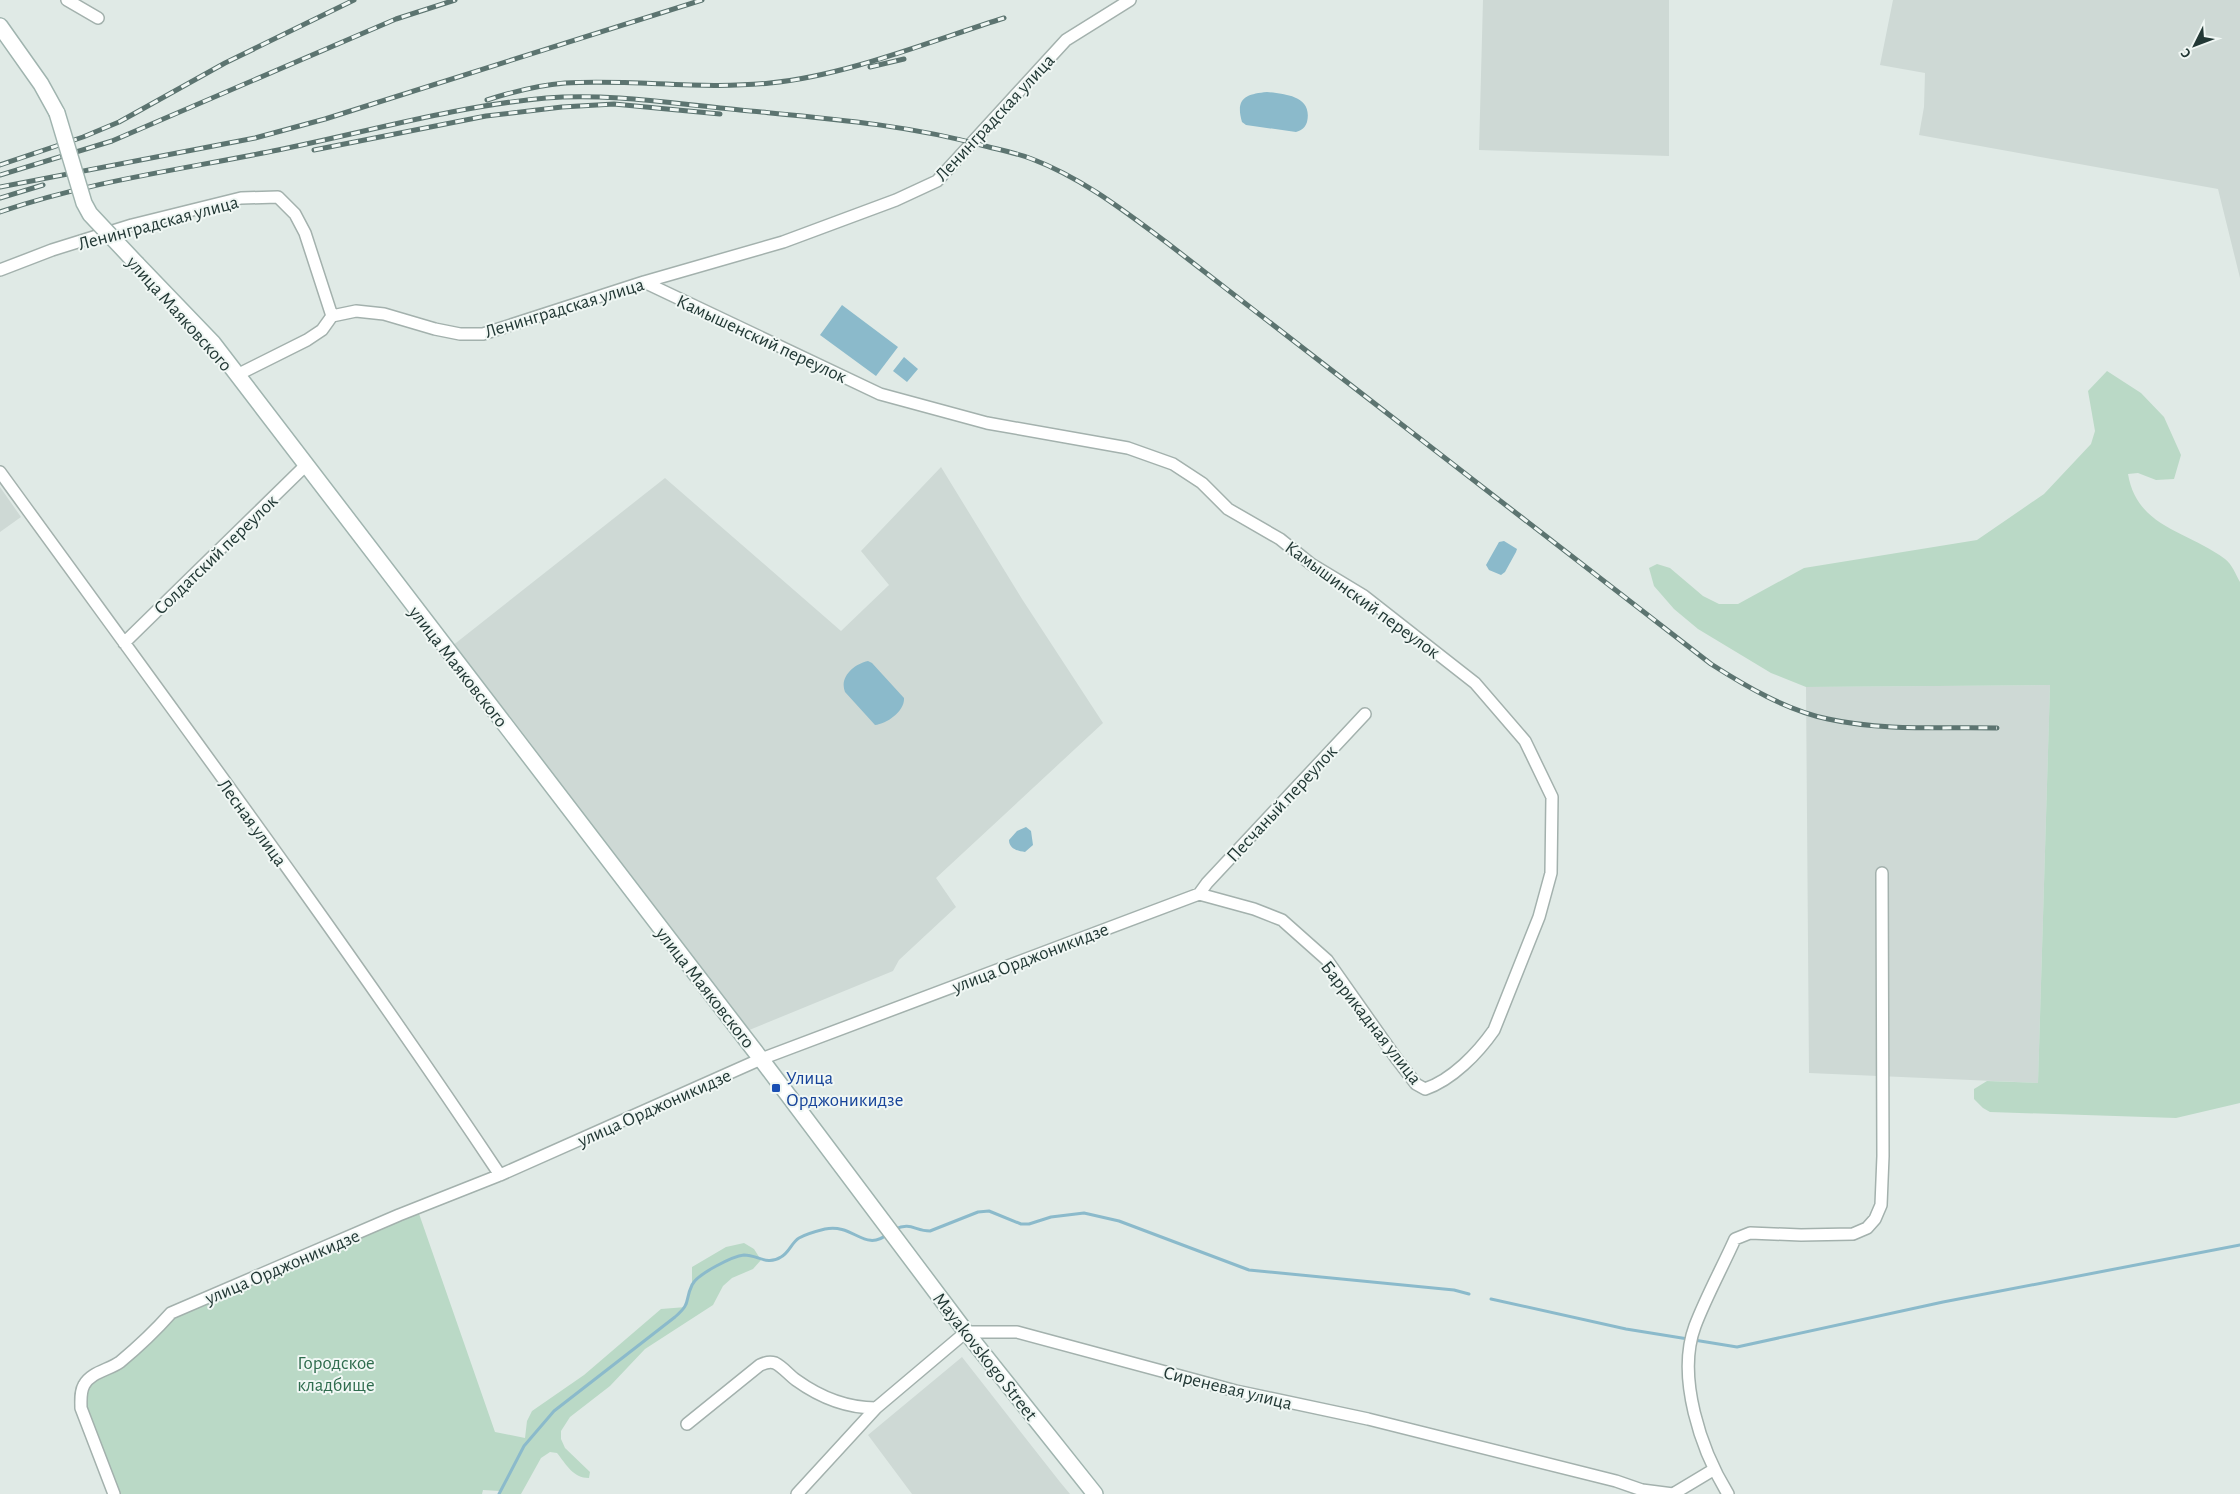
<svg xmlns="http://www.w3.org/2000/svg" width="2240" height="1494" font-family="'Alegreya Sans',sans-serif">
  <style>
    .built { fill: #ced9d5 }
    .green { fill: #bad9c6 }
    .water { fill: #8bbacb }
    .lines { fill: none; stroke-linecap: round; stroke-linejoin: round }
    .stream { stroke: #8bbacb; stroke-width: 3 }
    .street-casing { stroke: #a3b1ad; stroke-width: 14 }
    .secondary-casing { stroke: #a0b4af; stroke-width: 18 }
    .street { stroke: #fff; stroke-width: 11 }
    .secondary { stroke: #fff; stroke-width: 15 }
    .rail-casing { stroke: #5c7470; stroke-width: 5 }
    .rail { stroke: #f0f7f4; stroke-width: 3; stroke-dasharray: 9; stroke-linecap: butt }
    .secondary-bridge-casing { stroke: #a0b4af; stroke-width: 18; stroke-linecap: butt }
    .secondary-bridge { stroke: #fff; stroke-width: 15 }
    .transit-dot { fill: #1a4fb4; stroke: #f0f7f4; stroke-width: 2 }
    .labels { text-anchor: middle; stroke-width: 4; stroke-linejoin: round; paint-order: stroke }
    .street-label { font-size: 19px; fill: #223835; stroke: #f0f7f4 }
    .transit-label { font-size: 19px; fill: #164399; stroke: #f0f7f4; text-anchor: start }
    .park-label { font-size: 19px; fill: #2f6c4e; stroke: #f0f7f4 }
  </style>
  <rect width="100%" height="100%" fill="#e0eae6"/>
  <path class="built" d="M1483 0H1669V156L1479 150Z
    M1893 0H2240V278L2218 189 1919 135 1924 107 1925 73 1880 65Z
    M941 467 1022 599 1103 723 936 878 956 907 899 960 893 971 742 1033 447 650 665 478 841 631 889 585 861 551Z
    M0 487 21 517 0 532Z
    M2050 685 2038 1083 1809 1073 1806 687Z
    M962 1357 1060 1482 1070 1494H912L868 1435Z"/>
  <path class="green" d="M2107 371 2141 393 2164 417 2181 455 2174 479 2156 480 2138 473 2128 474C2137 528 2188 531 2225 559 2232 564 2236 575 2240 582V1103L2176 1118 1990 1112 1983 1108 1974 1099V1089L1987 1081 2038 1083 2050 685 1806 687 1771 673 1698 629 1674 609 1654 586 1649 568 1657 564 1670 568 1703 596 1719 604H1738L1804 568 1977 540 2044 494 2091 444 2095 431 2088 391Z
    M417 1208 495 1432 525 1438 527 1421 532 1411 584 1375 661 1309 686 1307 692 1283V1267L726 1247 744 1243 754 1249 761 1260 753 1269 732 1278 723 1286 713 1305 645 1349 610 1386 570 1417 561 1431V1439L565 1448 590 1472 589 1478C573 1478 566 1464 557 1453L550 1452 541 1458 521 1494H499L500 1491 483 1490 482 1494H114L88 1427 85 1383 171 1313Z"/>
  <path class="water" d="M1267 92C1285 94 1313 96 1307 122 1305 128 1302 130 1296 132L1246 125 1242 122C1235 98 1246 94 1267 92Z
    M842 305 898 347 876 376 820 335Z
    M904 357 918 369 907 382 893 371Z
    M1504 541 1517 549 1516 552 1505 572 1501 575 1489 570 1486 565 1499 542Z
    M868 661 872 663 904 698C905 711 887 724 875 725L845 692C839 677 854 664 868 661Z
    M1026 827 1031 831 1033 845 1025 852C1018 851 1009 849 1009 840L1017 831Z"/>
  <g class="lines">
    <path class="stream" d="M895 1229C911 1222 915 1231 930 1231L978 1212 989 1211 1021 1224H1029L1051 1217 1084 1213 1119 1221 1249 1270 1454 1290 1469 1294
      M1491 1299 1626 1329 1688 1339
      M1694 1340 1737 1347 1943 1302 2240 1245
      M499 1494 524 1446 554 1411 675 1317C692 1302 684 1302 692 1285 697 1274 733 1256 744 1255 758 1255 767 1266 781 1257 789 1253 792 1242 799 1238 806 1234 817 1231 825 1229 854 1223 864 1253 888 1234"/>
    <g class="street-casing">
      <path id="street" d="M67 0 98 18
        M0 270 52 250 132 225 241 198 278 197 295 214 305 233 332 316
        M644 282 880 394 987 423 1128 448 1173 464 1202 483 1228 509 1280 539 1311 564 1364 596 1475 683 1525 741 1552 797 1551 873 1539 917 1494 1030C1478 1053 1452 1080 1425 1089L1416 1084 1396 1058 1327 960 1282 920 1254 909 1199 894
        M332 316 356 311 384 314 435 329 460 334H483L644 282 783 242 896 200 937 181 1066 40 1130 0
        M237 375 307 340 322 330 332 316
        M0 472C169 705 341 936 500 1175
        M124 643 305 466
        M1199 894 1207 883 1365 714
        M687 1424 760 1365C765 1363 769 1361 775 1363 783 1367 789 1375 796 1380 821 1398 846 1408 876 1408
        M114 1494 81 1408C81 1400 80 1392 84 1385 91 1372 109 1370 120 1362 138 1347 155 1331 171 1313L399 1215 500 1175 761 1059 1199 894
        M797 1494 876 1408 966 1332H1017L1236 1391 1368 1419 1616 1481 1642 1490 1673 1494 1713 1470
        M1728 1494C1701 1450 1676 1377 1695 1326 1706 1297 1722 1268 1735 1239L1750 1233 1801 1235 1853 1234 1867 1228 1875 1219 1881 1205 1883 1156 1882 873"/>
    </g>
    <g class="secondary-casing">
      <path id="secondary" d="M0 26 41 84 57 113
        M137 264 213 343 761 1059 966 1332 1095 1494"/>
    </g>
    <use href="#street" class="street"/>
    <use href="#secondary" class="secondary"/>
    <g class="rail-casing">
      <path id="rail" d="M870 67 904 59
        M487 100C512 92 539 85 565 83 633 79 702 90 770 83 845 76 931 41 1004 18
        M314 150 486 116 562 107 614 104 720 114
        M0 165 83 137 119 122 225 63 354 0
        M0 175 112 141 396 19 455 0
        M0 187 255 138 325 119 702 0
        M0 198 43 185
        M0 212C90 181 185 169 278 150 367 132 456 106 546 98 611 93 675 104 740 110 822 118 905 124 985 146 1001 150 1017 153 1032 159 1082 178 1123 210 1166 242L1711 664C1747 687 1786 710 1828 719 1883 731 1941 727 1997 728"/>
    </g>
    <use href="#rail" class="rail"/>
    <g class="secondary-bridge-casing">
      <path id="secondary-bridge" d="M57 113 84 203 90 214 137 264"/>
    </g>
    <use href="#secondary-bridge" class="secondary-bridge"/>
  </g>
  <rect class="transit-dot" x="771" y="1083" width="10" height="10" rx="2.5"/>
  <g class="labels">
    <g class="street-label">
      <text transform="translate(994 117) rotate(-47)" y="7">Ленинградская улица</text>
      <text transform="translate(158 222) rotate(-15)" y="7">Ленинградская улица</text>
      <text transform="translate(564 307) rotate(-17)" y="7">Ленинградская улица</text>
      <text transform="translate(180 313) rotate(48)" y="7">улица Маяковского</text>
      <text transform="translate(762 338) rotate(25)" y="7">Камышенский переулок</text>
      <text transform="translate(215 554) rotate(-44)" y="7">Солдатский переулок</text>
      <text transform="translate(1363 599) rotate(36)" y="7">Камышинский переулок</text>
      <text transform="translate(459 666) rotate(52)" y="7">улица Маяковского</text>
      <text transform="translate(1281 803) rotate(-47)" y="7">Песчаный переулок</text>
      <text transform="translate(253 822) rotate(54)" y="7">Лесная улица</text>
      <text transform="translate(1030 957) rotate(-21)" y="7">улица Орджоникидзе</text>
      <text transform="translate(706 987) rotate(52)" y="7">улица Маяковского</text>
      <text transform="translate(1372 1022) rotate(52)" y="7">Баррикадная улица</text>
      <text transform="translate(654 1107) rotate(-24)" y="7">улица Орджоникидзе</text>
      <text transform="translate(282 1266) rotate(-23)" y="7">улица Орджоникидзе</text>
      <text transform="translate(986 1356) rotate(52)" y="7">Mayakovskogo Street</text>
      <text transform="translate(1228 1387) rotate(14)" y="7">Сиреневая улица</text>
    </g>
    <g class="transit-label">
      <text x="786" y="1084">Улица<tspan x="786" dy="22">Орджоникидзе</tspan></text>
    </g>
    <g class="park-label">
      <text x="336" y="1369">Городское<tspan x="336" dy="22">кладбище</tspan></text>
    </g>
  </g>
  <g transform="translate(2195 45) rotate(228)" stroke="#f0f7f4" stroke-width="4" paint-order="stroke">
  <path d="M0-4L9 19L0 12L-9 19Z" fill="#223835"/>
  <text y="-8" font-size="14" font-weight="bold" text-anchor="middle" fill="#223835">С</text>
  </g>
</svg>
